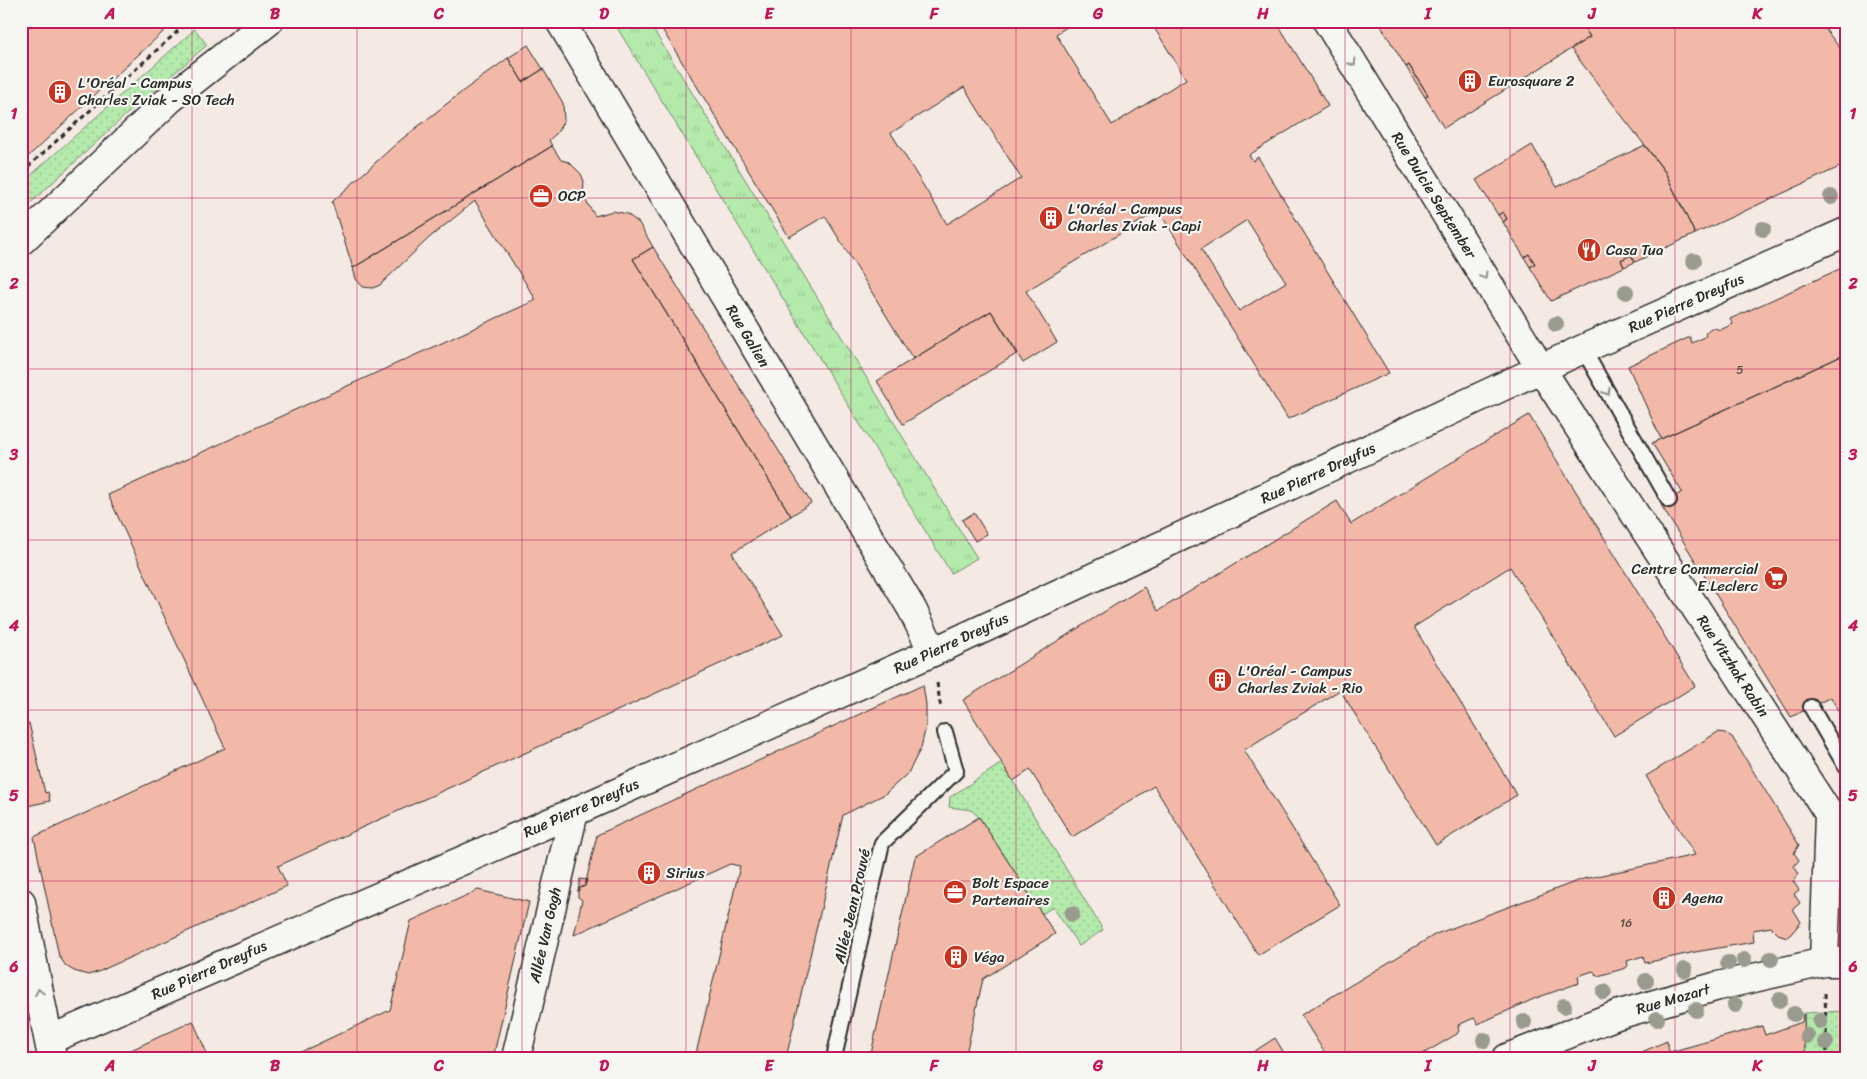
<svg xmlns="http://www.w3.org/2000/svg" width="1867" height="1079" font-family="Sriracha,sans-serif">
  <style>
    .grass { fill: url(#grass-tufts); stroke: #708a6c }
    .park { fill: url(#park-dots); stroke: #708a6c }
    .building { fill: #f2b9a9; stroke: #2b2b2b; fill-rule: evenodd }
    .lines { fill: none; stroke-linecap: round; stroke-linejoin: round }
    .service-casing { stroke: #2b2b2b; stroke-width: 18 }
    .minor-casing { stroke: #2b2b2b; stroke-width: 31 }
    .path { stroke: #2b2b2b; stroke-width: 3; stroke-dasharray: 5 4; stroke-linecap: butt }
    .service { stroke: #f6f6f2; stroke-width: 14 }
    .minor { stroke: #f6f6f2; stroke-width: 28 }
    .tree { fill: #999b8f }
    .oneway { stroke: #90908e }
    .grid { fill: none; stroke: #c2185b; stroke-width: 1; stroke-opacity: 0.55 }
    .labels { text-anchor: middle; stroke-width: 4.5; stroke-linejoin: round; paint-order: stroke }
    .number-label { font-size: 12px; fill: #5d4e4a }
    .poi-label { font-size: 15px; fill: #2b2b2b; stroke: #f6f6f2; text-anchor: start }
    .street-label { font-size: 15px; fill: #2b2b2b; stroke: #f6f6f2 }
    .neatline { fill: none; stroke: #c2185b; stroke-width: 2 }
    .grid-label { font-size: 16px; text-anchor: middle; font-weight: bold; fill: #c2185b }
  </style>
  <defs>
    <pattern id="grass-tufts" width="24" height="20" patternUnits="userSpaceOnUse" patternTransform="scale(1.25)"><rect width="24" height="20" fill="#b4eaac"/><path d="M3 7l-1-3M5 7V3M7 7l1-3M15 17l-1-3M17 17v-4M19 17l1-3" fill="none" stroke="#9bc994"/></pattern>
    <pattern id="park-dots" width="8" height="8" patternUnits="userSpaceOnUse" patternTransform="scale(1.25)"><rect width="8" height="8" fill="#b4eaac"/><path d="M2 2h.1M6 6h.1" fill="none" stroke="#9bc994" stroke-width="1.8" stroke-linecap="round"/></pattern>
  </defs>
  <rect width="100%" height="100%" fill="#f5eae3"/>
  <filter id="ink" filterUnits="userSpaceOnUse"><feTurbulence type="fractalNoise" baseFrequency=".02" numOctaves="2"/><feDisplacementMap in="SourceGraphic" scale="10" xChannelSelector="R" yChannelSelector="G"/><feConvolveMatrix kernelMatrix="1 2 1 2 8 2 1 2 1" color-interpolation-filters="sRGB"/></filter>
  <g filter="url(#ink)">
    <path class="grass" d="M613 21H648L977 558 951 573Z"/>
    <path class="park" d="M195 29 207 45 129 112 21 212V184Z
      M1002 763 1103 930 1079 946 1053 907 1042 914 979 817 971 810 949 807 950 797Z
      M1846 1011V1058H1805L1804 1013Z"/>
    <path class="building" d="M21 21H175L21 163Z
      M657 21H1076L1056 34 1112 125 1186 79 1150 21H1276L1328 106 1249 155 1253 161 1258 157 1389 373 1288 419 1162 216 1167 213 1164 207 1026 291 1057 342 1023 363 991 311 913 359 825 216 789 237ZM964 87 1021 178 947 224 891 133ZM1247 220 1286 282 1239 311 1201 249Z
      M1378 21H1580L1590 37 1444 128 1425 97 1428 95 1409 65 1406 67Z
      M1580 21H1819L1846 56V164L1695 234 1665 172 1571 49 1590 37Z
      M528 45 543 69 523 82 508 58Z
      M508 58 523 82 543 69 563 103 564 120 557 133 549 140 552 146 353 268 332 202 397 143 463 91Z
      M1409 65 1428 95 1425 97 1406 67Z
      M1532 145 1557 187 1645 145 1665 172 1695 234 1635 262 1631 255 1621 260 1624 267 1551 301 1530 267 1535 264 1529 254 1524 257 1503 222 1507 219 1503 212 1498 215 1476 180Z
      M552 146 561 160 569 162 581 174 584 181 583 196 595 216 613 211 627 214 639 223 653 247 633 259 791 516 732 553 783 635 278 866 287 886 98 972 88 975 74 971 66 966 59 956 34 837 225 748 108 495 536 300 475 201 429 238 380 285 373 288 363 287 356 279 353 268Z
      M1503 212 1507 219 1503 222 1498 215Z
      M653 247 811 503 791 516 633 259Z
      M1529 254 1535 264 1530 267 1524 257Z
      M1631 255 1635 262 1624 267 1621 260Z
      M1846 266V354L1661 439 1628 366 1690 337 1692 343 1705 337 1706 332 1711 328H1715L1720 330 1733 324 1730 319Z
      M991 311 1018 353 903 424 877 381Z
      M1846 354V726L1831 697 1791 717 1661 505 1682 492 1652 443Z
      M1529 415 1695 686 1614 736 1510 567 1414 627 1517 795 1436 845 1340 690 1244 750 1340 905 1258 955 1154 786 1072 837 1030 770 1013 781 963 700 1144 587 1158 611 1337 501 1351 524Z
      M974 513 987 534 975 541 962 520Z
      M923 685 926 704V726L921 748 908 773 885 794 843 815 786 1058H695L740 866 730 864 574 935 582 900 578 897V891L580 888 585 886 597 835Z
      M29 723 45 793 48 792 50 801 27 806 21 778V724Z
      M1718 732 1725 733 1732 737 1799 845 1794 853 1799 860 1794 866 1799 874 1793 881 1799 890 1794 894 1800 903 1793 909 1801 922 1791 934 1787 937 1778 934 1771 927 1753 930 1754 942 1695 952 1645 963 1643 956 1627 961 1628 965 1626 968 1598 976 1593 971 1578 976 1579 983 1536 998 1478 1024 1474 1018 1458 1025 1459 1030 1457 1034 1416 1058H1328L1301 1015 1436 934 1583 879 1695 855 1646 776Z
      M979 817 1055 934 983 979 965 1058H870L915 857Z
      M580 879 587 880 585 886 580 888 578 891Z
      M478 890 529 902 493 1058H288L390 1010 411 921Z
      M1803 1014H1804L1805 1058H1665L1670 1056V1052L1762 1026 1765 1035 1802 1022Z
      M193 1021 209 1058H114Z
      M1275 1038 1287 1058H1244Z
      M1667 1041 1670 1056 1662 1058 1654 1053 1648 1058H1628Z
      M1654 1053 1659 1055 1662 1058H1648Z"/>
    <g class="lines">
      <g class="service-casing">
        <path id="service" d="M1583 349 1669 500
          M1811 707 1846 767
          M834 1058 882 843 956 771 945 732"/>
      </g>
      <g class="minor-casing">
        <path id="minor" d="M560 21 912 609 933 652
          M1327 21 1541 369 1829 814 1824 962
          M21 241 170 99 269 21
          M21 902 52 1057
          M49 1040 574 812 933 652 1583 349 1846 232
          M516 1058 574 812
          M1507 1058 1617 1015 1718 986 1824 962H1846"/>
      </g>
      <path class="path" d="M21 173 189 21
        M937 683 941 709
        M1825 993 1827 1058"/>
      <use href="#service" class="service"/>
      <use href="#minor" class="minor"/>
    </g>
    <g class="tree">
      <circle cx="1831" cy="197" r="8"/>
      <circle cx="1763" cy="229" r="8"/>
      <circle cx="1694" cy="261" r="8"/>
      <circle cx="1626" cy="292" r="8"/>
      <circle cx="1556" cy="324" r="8"/>
      <circle cx="1072" cy="914" r="8"/>
      <circle cx="1771" cy="959" r="8"/>
      <circle cx="1744" cy="960" r="8"/>
      <circle cx="1728" cy="963" r="8"/>
      <circle cx="1685" cy="970" r="8"/>
      <circle cx="1646" cy="981" r="8"/>
      <circle cx="1604" cy="992" r="8"/>
      <circle cx="1780" cy="1000" r="8"/>
      <circle cx="1735" cy="1005" r="8"/>
      <circle cx="1564" cy="1006" r="8"/>
      <circle cx="1696" cy="1010" r="8"/>
      <circle cx="1794" cy="1014" r="8"/>
      <circle cx="1657" cy="1019" r="8"/>
      <circle cx="1820" cy="1021" r="8"/>
      <circle cx="1524" cy="1022" r="8"/>
      <circle cx="1807" cy="1036" r="8"/>
      <circle cx="1484" cy="1040" r="8"/>
      <circle cx="1826" cy="1042" r="8"/>
    </g>
    <defs><path id="oneway-chevron" d="M-2-3.5L2.5 0L-2 3.5" fill="none" stroke-width="1.6" stroke-linecap="round" stroke-linejoin="round" transform="scale(1.25)"/></defs>
    <g class="oneway">
      <use href="#oneway-chevron" transform="translate(1353 63) rotate(58)"/>
      <use href="#oneway-chevron" transform="translate(1484 276) rotate(58)"/>
      <use href="#oneway-chevron" transform="translate(1607 392) rotate(60)"/>
      <use href="#oneway-chevron" transform="translate(39 992) rotate(-101)"/>
    </g>
  </g>
  <path class="grid" d="M192 21V1058M357 21V1058M522 21V1058M686 21V1058M851 21V1058M1016 21V1058M1181 21V1058M1345 21V1058M1510 21V1058M1675 21V1058M21 198H1846M21 369H1846M21 540H1846M21 710H1846M21 881H1846"/>
  <defs>
    <g id="building-disc" transform="scale(1.25)"><circle r="9.5" fill="#c8321e" stroke="#f6f6f2"/><path d="M-4-6H4V6H1V3H-1V6H-4ZM-2.5-4.3h1.7v1.8h-1.7ZM.8-4.3h1.7v1.8H.8ZM-2.5-1h1.7V.8h-1.7ZM.8-1h1.7V.8H.8Z" fill="#fff"/></g>
    <g id="office-disc" transform="scale(1.25)"><circle r="9.5" fill="#c8321e" stroke="#f6f6f2"/><path d="M-6-3h4V-5.5h4V-3h4V5H-6ZM-1-4.5V-3h2v-1.5ZM-6 0V1H6V0Z" fill="#fff"/></g>
    <g id="restaurant-disc" transform="scale(1.25)"><circle r="9.5" fill="#c8321e" stroke="#f6f6f2"/><path d="M-5-6h1v4h1v-4h1v4h1v-4h1v5L-1.5 .5V6h-2V.5L-5-1ZM5-6V6H3V1.5H1.5Q1.5-4 5-6Z" fill="#fff"/></g>
    <g id="supermarket-disc" transform="scale(1.25)"><circle r="9.5" fill="#c8321e" stroke="#f6f6f2"/><path d="M-6-5.5h2.5l.6 2H6L4.5 2H-2.5L-4.4-4H-6ZM-1.5 3.2a1.3 1.3 0 1 0 .1 0ZM3 3.2a1.3 1.3 0 1 0 .1 0Z" fill="#fff"/></g>
  </defs>
  <g fill-rule="evenodd">
    <use href="#building-disc" x="1470" y="81"/>
    <use href="#building-disc" x="60" y="92"/>
    <use href="#office-disc" x="541" y="196"/>
    <use href="#building-disc" x="1051" y="218"/>
    <use href="#restaurant-disc" x="1589" y="250"/>
    <use href="#supermarket-disc" x="1776" y="578"/>
    <use href="#building-disc" x="1220" y="680"/>
    <use href="#building-disc" x="649" y="873"/>
    <use href="#office-disc" x="955" y="892"/>
    <use href="#building-disc" x="1664" y="898"/>
    <use href="#building-disc" x="956" y="957"/>
  </g>
  <g class="labels">
    <g class="number-label">
      <text x="1740" y="374">5</text>
      <text x="1626" y="927">16</text>
    </g>
    <g class="poi-label">
      <text x="1488" y="86">Eurosquare 2</text>
      <text x="78" y="88">L'Oréal - Campus<tspan x="78" dy="17">Charles Zviak - SO Tech</tspan></text>
      <text x="558" y="201">OCP</text>
      <text x="1068" y="214">L'Oréal - Campus<tspan x="1068" dy="17">Charles Zviak - Capi</tspan></text>
      <text x="1606" y="255">Casa Tua</text>
      <text x="1758" y="574" text-anchor="end">Centre Commercial<tspan x="1758" dy="17">E.Leclerc</tspan></text>
      <text x="1238" y="676">L'Oréal - Campus<tspan x="1238" dy="17">Charles Zviak - Rio</tspan></text>
      <text x="666" y="878">Sirius</text>
      <text x="972" y="888">Bolt Espace<tspan x="972" dy="17">Partenaires</tspan></text>
      <text x="1682" y="903">Agena</text>
      <text x="974" y="962">Véga</text>
    </g>
    <g class="street-label">
      <text transform="translate(1434 195) rotate(58)" y="5">Rue Dulcie September</text>
      <text transform="translate(1686 303) rotate(-24)" y="5">Rue Pierre Dreyfus</text>
      <text transform="translate(748 336) rotate(59)" y="5">Rue Galien</text>
      <text transform="translate(1318 473) rotate(-25)" y="5">Rue Pierre Dreyfus</text>
      <text transform="translate(951 643) rotate(-25)" y="5">Rue Pierre Dreyfus</text>
      <text transform="translate(1733 666) rotate(57)" y="5">Rue Yitzhak Rabin</text>
      <text transform="translate(581 808) rotate(-24)" y="5">Rue Pierre Dreyfus</text>
      <text transform="translate(852 906) rotate(-77)" y="5">Allée Jean Prouvé</text>
      <text transform="translate(545 935) rotate(-77)" y="5">Allée Van Gogh</text>
      <text transform="translate(209 970) rotate(-24)" y="5">Rue Pierre Dreyfus</text>
      <text transform="translate(1673 999) rotate(-16)" y="5">Rue Mozart</text>
    </g>
  </g>
  <rect width="1867" height="1079" fill="none" stroke="#f6f6f2" stroke-width="55"/>
  <rect x="28" y="28" width="1812" height="1024" class="neatline"/>
  <g class="grid-label">
    <text x="110" y="19">A</text>
    <text x="275" y="19">B</text>
    <text x="439" y="19">C</text>
    <text x="604" y="19">D</text>
    <text x="769" y="19">E</text>
    <text x="934" y="19">F</text>
    <text x="1098" y="19">G</text>
    <text x="1263" y="19">H</text>
    <text x="1428" y="19">I</text>
    <text x="1592" y="19">J</text>
    <text x="1757" y="19">K</text>
    <text x="14" y="119">1</text>
    <text x="1853" y="119">1</text>
    <text x="14" y="289">2</text>
    <text x="1853" y="289">2</text>
    <text x="14" y="460">3</text>
    <text x="1853" y="460">3</text>
    <text x="14" y="631">4</text>
    <text x="1853" y="631">4</text>
    <text x="14" y="801">5</text>
    <text x="1853" y="801">5</text>
    <text x="14" y="972">6</text>
    <text x="1853" y="972">6</text>
    <text x="110" y="1071">A</text>
    <text x="275" y="1071">B</text>
    <text x="439" y="1071">C</text>
    <text x="604" y="1071">D</text>
    <text x="769" y="1071">E</text>
    <text x="934" y="1071">F</text>
    <text x="1098" y="1071">G</text>
    <text x="1263" y="1071">H</text>
    <text x="1428" y="1071">I</text>
    <text x="1592" y="1071">J</text>
    <text x="1757" y="1071">K</text>
  </g>
</svg>
